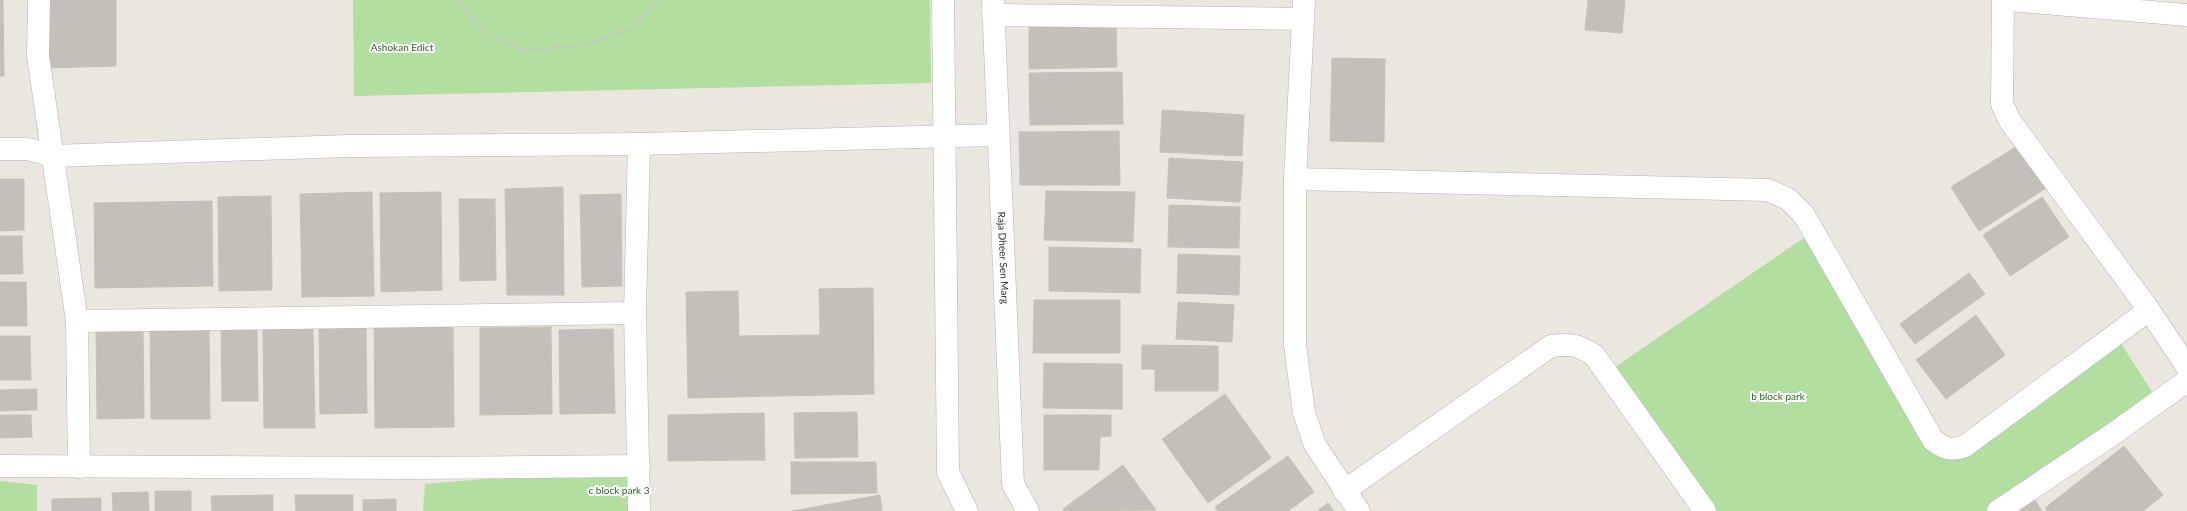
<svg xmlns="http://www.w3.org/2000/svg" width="2187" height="511" font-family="Lato,sans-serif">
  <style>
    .green { fill: #b2de9f }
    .building { fill: #c4c0b9; stroke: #c7c2b7 }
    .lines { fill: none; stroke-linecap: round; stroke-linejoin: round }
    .minor-casing { stroke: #b1b3bd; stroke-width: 23 }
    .path { stroke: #c4c4c4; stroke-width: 2.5; stroke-dasharray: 3 2; stroke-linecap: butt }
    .minor { stroke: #fff; stroke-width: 22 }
    .labels { text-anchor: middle; stroke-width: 4; stroke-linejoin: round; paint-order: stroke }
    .park-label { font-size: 10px; fill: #2b6220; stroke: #fff }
    .street-label { font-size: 10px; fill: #2b2b2b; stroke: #fff }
  </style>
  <rect width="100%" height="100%" fill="#ebe6de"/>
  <path class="green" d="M353 0H930L931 83 354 96Z
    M1811 233 1952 447 2115 334 2163 409 2014 511H1710L1605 374Z
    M639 466 642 511H423L425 484Z
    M0 481 37 485V511H0Z"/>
  <path class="building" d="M0 0H3L4 76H0Z
    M43 0H116V66L44 68Z
    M1588 0H1625L1622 33 1585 30Z
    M1116 21 1117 67 1029 69V23Z
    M1332 58 1385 59 1384 142 1330 141Z
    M1122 72 1123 124 1030 125 1029 73Z
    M1162 110 1244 115 1242 156 1160 152Z
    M1119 131 1120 185H1020L1019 132Z
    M2019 145 2046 188 1979 231 1951 187Z
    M1169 158 1243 162 1240 202 1167 198Z
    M0 179H24V230L0 231Z
    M563 187 564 295H507L505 189Z
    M1046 191 1135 192 1133 242 1044 240Z
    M372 192 374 296 302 297 300 194Z
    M441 192 442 290 381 292 380 193Z
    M621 194 622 286 582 287 580 195Z
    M271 196 272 290 219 291 218 197Z
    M2042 197 2069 237 2010 276 1983 235Z
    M459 199H495L496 280 460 281Z
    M212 201 213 286 95 288 94 203Z
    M1169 205 1240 207 1239 248 1168 247Z
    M0 236H22L23 274H0Z
    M1049 247 1141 249 1140 293 1049 291Z
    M1178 254 1240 256 1239 295 1177 293Z
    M1969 273 1985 294 1915 344 1900 324Z
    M0 282H26L27 326H0Z
    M873 288 874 394 688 398 686 292 738 291 739 336 820 335 819 289Z
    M1034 300H1120V353H1033Z
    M1178 302 1234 305 1232 342 1176 339Z
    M1976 315 2005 355 1946 399 1916 360Z
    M453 324 454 427 375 428 374 326Z
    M96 325H143L144 418 97 419Z
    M209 325 210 419H151L150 326Z
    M257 326 258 401H222L221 327Z
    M366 326 367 413 320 414 319 327Z
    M551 327 552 414 480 415V328Z
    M313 328 315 428H264L263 329Z
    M613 329 615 413 560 414 559 330Z
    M0 336H30L31 380H0Z
    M1142 345 1218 346V391H1155V369H1142Z
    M1044 363 1122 364V409L1043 408Z
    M37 389V410L0 411V390Z
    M1225 394 1271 458 1208 503 1162 439Z
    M857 412 858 457 795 458 794 413Z
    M764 413 765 460 668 461V415Z
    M0 415H31L32 437 0 438Z
    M1044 415H1111V436L1100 437 1099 470H1044Z
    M2124 446 2163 495 2143 511H2048L2045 508Z
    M1288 456 1314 492 1288 511H1218L1215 507Z
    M791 462H876L877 493 791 494Z
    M1123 465 1156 510 1064 511 1063 509Z
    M155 491H191V511H155Z
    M148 492 149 511H113L112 493Z
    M273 495V511H212L211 496Z
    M295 495H353V511H296Z
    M880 495 882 511H792Z
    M101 498V511H52V499Z
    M396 499V511H363V500Z
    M2034 499 2042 511H2016Z
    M1328 503 1334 511H1317Z"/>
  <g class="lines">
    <g class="minor-casing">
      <g id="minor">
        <path d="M39 0 38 56 77 321 79 467"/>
        <path d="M943 0 948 472 967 511"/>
        <path id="s1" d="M993 0 1013 484 1028 511"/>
        <path d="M1304 0 1295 179V345L1304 413 1315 445 1359 511"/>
        <path d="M2003 0 2002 104 2010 121 2149 310 2187 367"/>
        <path d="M2008 0 2187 15"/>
        <path d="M993 15 1302 19"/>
        <path d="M0 149H28L52 156 348 146 639 144 998 135"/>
        <path d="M1295 179 1768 190 1788 199 1804 215 1933 440C1945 449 1950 451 1965 446L2149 310"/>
        <path d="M77 321 635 313"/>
        <path d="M0 466 410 468 639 466"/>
        <path d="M1344 491 1551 346C1570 344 1577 344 1594 355L1705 511"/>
        <path d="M639 511 635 313 639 144"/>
        <path d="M1998 511 2113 434 2187 381"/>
      </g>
    </g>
    <path class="path" d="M457 0 487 35 525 51 589 44 631 29 658 0"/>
    <use href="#minor" class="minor"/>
  </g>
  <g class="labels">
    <g class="park-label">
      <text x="402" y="51">Ashokan Edict</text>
      <text x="1778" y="400">b block park</text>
      <text x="619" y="494">c block park 3</text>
    </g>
    <g class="street-label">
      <text dy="4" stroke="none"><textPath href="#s1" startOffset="258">Raja Dheer Sen Marg</textPath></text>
    </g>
  </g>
</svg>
